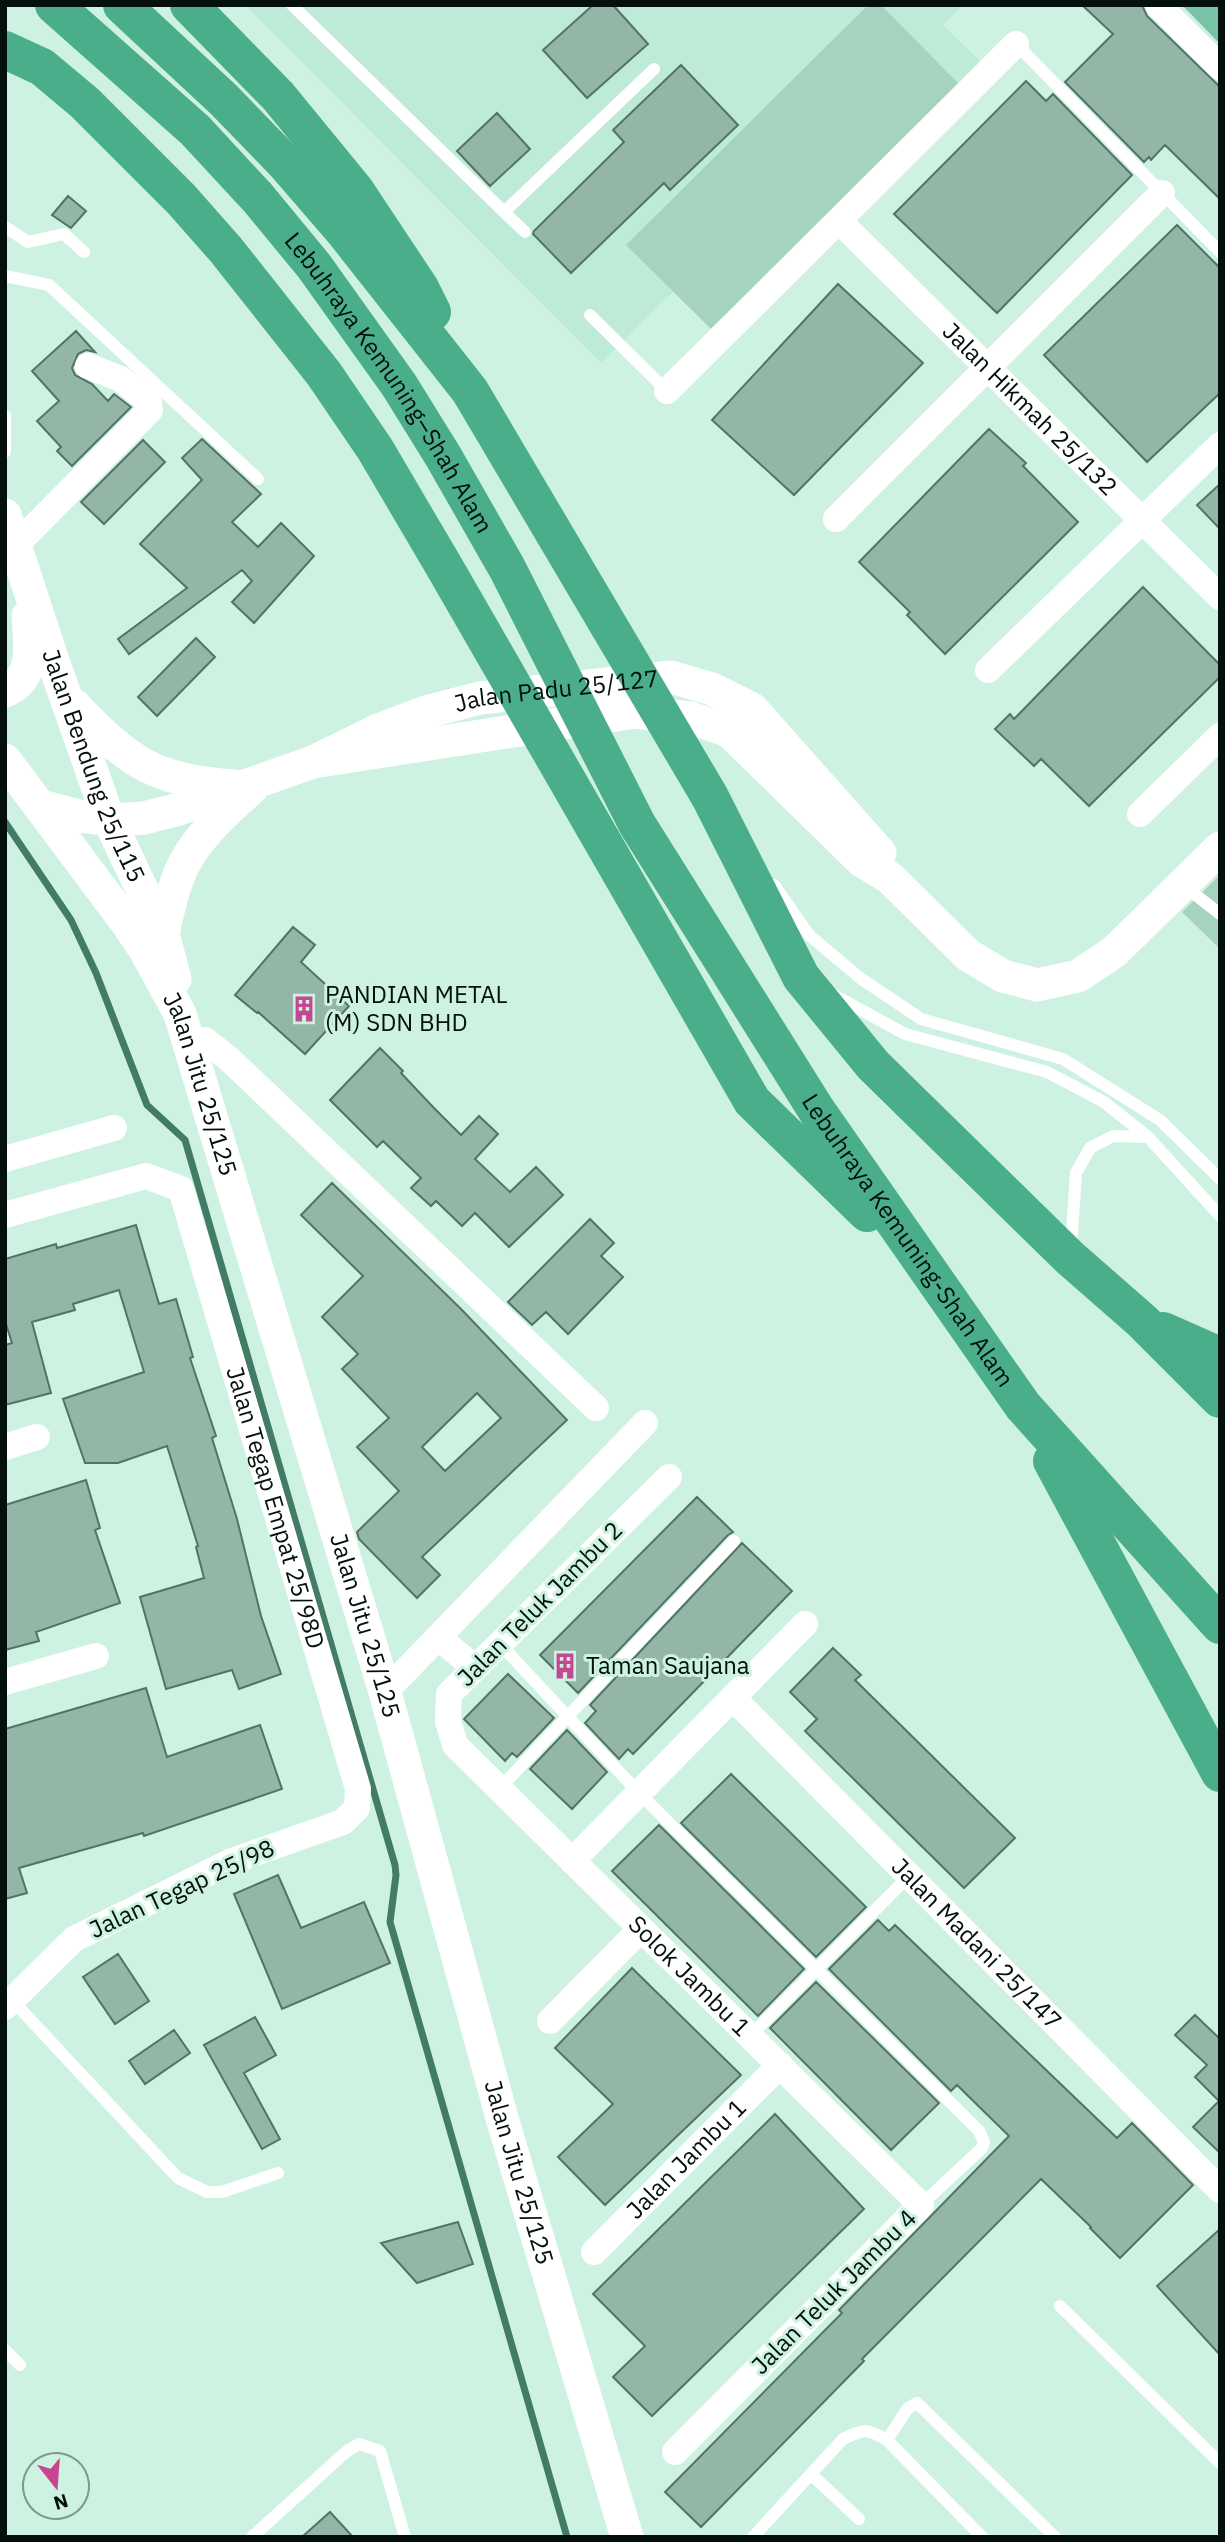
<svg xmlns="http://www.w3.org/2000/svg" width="1225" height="2542" font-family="'IBM Plex Sans',sans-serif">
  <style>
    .built { fill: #bdebd7 }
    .green { fill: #a6d2c0 }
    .forest { fill: #78c3a6 }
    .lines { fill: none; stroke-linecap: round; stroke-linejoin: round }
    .stream { stroke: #437c66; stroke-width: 7 }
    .building { fill: #93b6a7; stroke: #527366; stroke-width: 2; fill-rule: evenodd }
    .service { stroke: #fff; stroke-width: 12 }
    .minor { stroke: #fff; stroke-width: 26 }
    .tertiary { stroke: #fff; stroke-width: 33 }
    .motorway { stroke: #4bae8b; stroke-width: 38 }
    .labels { text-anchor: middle; stroke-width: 6; stroke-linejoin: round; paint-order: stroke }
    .street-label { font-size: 24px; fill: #04100b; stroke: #cef2e2 }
    .poi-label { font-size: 24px; fill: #04100b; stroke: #cef2e2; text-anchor: start }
  </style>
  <rect width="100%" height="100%" fill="#cef2e2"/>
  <path class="built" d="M245 5H868L627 245 673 292 601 363Z
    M881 5H962L943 25 981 62 959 84Z"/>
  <path class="green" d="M868 5H881L959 84 711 329 626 245Z
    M1220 875V949L1182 912Z"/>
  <path class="forest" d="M1182 5H1220V44Z"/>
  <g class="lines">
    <path class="stream" d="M5 822 71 920 96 973 147 1105 185 1140 395 1865 396 1875 390 1922 567 2537"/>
  </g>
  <path class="building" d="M593 5H613L648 44 587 98 543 50Z
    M1082 5H1142L1147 16 1220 87V199L1165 145 1151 160 1149 157 1144 162 1065 82 1113 34Z
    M681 65 738 125 670 190 664 183 571 273 533 234 534 231 624 142 613 130Z
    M1026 81 1046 101 1053 94 1132 175 997 313 894 214Z
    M497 113 530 149 490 186 457 151Z
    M68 196 86 211 71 228 52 215Z
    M1177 225 1220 268V393L1147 462 1044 355Z
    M838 284 923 363 794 495 712 420Z
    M76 331 95 352 86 350 78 354 72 368 75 375 92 384 108 401 114 394 131 407 72 466 57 451 61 447 37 421 59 401 32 371Z
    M989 429 1026 463 1023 466 1078 522 945 654 907 615 910 612 859 562Z
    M202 439 261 494 232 522 258 547 281 523 314 556 254 623 232 602 252 581 242 570 129 654 118 639 187 588 140 544 202 480 182 458Z
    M143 440 165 462 104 524 81 502Z
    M1220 484V529L1197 505Z
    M1143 587 1220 665V677L1089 806 1041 759 1034 766 995 729 1010 714 1014 719Z
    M196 638 215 657 157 716 138 697Z
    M293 927 315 945 301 962 349 1006 305 1054 258 1012 257 1013 235 995Z
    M380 1048 403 1071 401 1073 433 1107 461 1135 479 1116 498 1134 475 1159 510 1192 536 1167 563 1195 509 1247 475 1213 462 1226 436 1201 431 1206 411 1188 421 1178 383 1141 377 1147 330 1100Z
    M332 1183 462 1310 567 1420 422 1557 440 1575 417 1598 359 1539 357 1532 399 1491 357 1447 389 1418 342 1369 358 1354 322 1317 363 1276 301 1215ZM477 1393 501 1418 445 1471 422 1447Z
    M590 1219 614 1243 601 1256 623 1277 568 1334 546 1312 532 1325 508 1302Z
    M136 1225 159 1304 176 1299 193 1357 190 1358 216 1436 212 1438 237 1519 261 1616 281 1674 239 1689 232 1670 166 1689 140 1597 204 1578 196 1547 198 1546 167 1446 118 1463H85L63 1399 144 1372 119 1290 73 1304 75 1310 32 1322 51 1393 5 1405V1345L12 1343 5 1321V1259L56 1244 57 1248Z
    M86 1480 100 1528 95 1530 120 1603 36 1632 39 1641 5 1650V1505Z
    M697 1497 733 1532 728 1535 578 1693 540 1655Z
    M742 1543 792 1591 633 1754 628 1749 619 1759 585 1723 596 1711 590 1705Z
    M833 1648 861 1675 855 1680 1015 1838 964 1888 805 1731 817 1719 790 1692Z
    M508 1674 554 1718 517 1757 512 1753 505 1761 464 1719Z
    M146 1688 167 1757 260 1725 282 1789 144 1836 143 1833 19 1868 27 1893 5 1899V1729Z
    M567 1730 607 1772 572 1809 530 1769Z
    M731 1774 866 1907 816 1957 681 1823Z
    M659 1825 804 1969 758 2016 612 1871Z
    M278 1875 301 1928 364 1902 390 1963 282 2009 234 1894Z
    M878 1920 889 1931 895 1925 1117 2138 1132 2123 1193 2185 1120 2258 1090 2228 1091 2227 1041 2179 862 2359 864 2361 701 2527 665 2492 842 2313 839 2310 1009 2136 957 2085 951 2091 829 1969Z
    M118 1954 149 2001 115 2024 83 1977Z
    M632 1968 741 2075 605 2205 558 2157 613 2104 555 2048Z
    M816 1982 939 2103 891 2150 770 2028Z
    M1195 2015 1220 2039V2153L1193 2127 1219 2101 1195 2077 1207 2065 1175 2035Z
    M255 2017 276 2055 244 2073 280 2139 262 2149 204 2045Z
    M174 2030 190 2053 145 2084 129 2061Z
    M775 2114 864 2209 652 2416 613 2377 645 2346 593 2294Z
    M458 2222 473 2264 417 2283 381 2243Z
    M1220 2229V2355L1157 2286Z
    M330 2512 353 2537H302Z"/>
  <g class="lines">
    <path class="service" d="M292 5 504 212 654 69
      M1016 44 1220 252
      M504 212 525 232
      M5 227 28 242 64 234 84 252
      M5 276 49 285 258 479
      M590 315 667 391
      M5 416V452
      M774 885 809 935 860 978 921 1019 1063 1059 1160 1120 1220 1179
      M1183 885 1220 914
      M832 994 905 1034 1047 1072 1104 1102 1148 1137 1220 1216
      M1071 1247 1076 1173 1090 1148 1113 1136 1148 1137
      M500 1644 639 1793 979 2131 984 2142 982 2148 921 2205
      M499 1789 734 1541
      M12 2000 178 2178 207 2192H222L278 2173
      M750 2036 909 1876
      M1060 2306 1220 2463
      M5 2350 20 2365
      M887 2440 908 2408 917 2403 1055 2537
      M811 2474 859 2519
      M252 2537 347 2451 359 2444 380 2451 405 2537
      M753 2537 843 2439C864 2429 867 2428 887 2440L982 2537"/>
    <g class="minor">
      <path d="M1158 5 1220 67"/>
      <path id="s1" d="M839 221 1220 597"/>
      <path d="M667 391 1016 44"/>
      <path d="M836 519 1162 193"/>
      <path d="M16 545 150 410 149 402 121 379 88 366"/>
      <path d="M988 670 1220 445"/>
      <path d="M1140 814 1220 736"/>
      <path d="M188 1042 205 1040 229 1059 596 1408"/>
      <path d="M5 1159 114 1128"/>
      <path id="s2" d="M5 1215 146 1176 181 1189 358 1789 357 1808 343 1822 232 1861 74 1939 5 2007"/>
      <path d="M5 1447 37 1437"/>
      <path id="s3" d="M669 1477 449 1694 448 1721 455 1745 921 2205 675 2452"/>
      <path d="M439 1638 475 1668"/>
      <path d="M5 1682 96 1656"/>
      <path d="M385 1692 645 1423"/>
      <path id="s4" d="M733 1698 1220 2190"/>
      <path d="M572 1861 805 1624"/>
      <path d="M550 2021 641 1929"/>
      <path id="s5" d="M594 2252 780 2065"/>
    </g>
    <g class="tertiary">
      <path id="s6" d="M5 515 52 658 109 820 163 934 175 979"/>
      <path d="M5 691C36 679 30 644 28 616"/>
      <path d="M75 706C129 762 153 780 233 786"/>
      <path id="s7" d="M5 760 129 926 145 950 180 1014 385 1692 504 2125 627 2537"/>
      <path d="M313 762 635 712 691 718 729 731 862 861 890 878 968 955 1003 976 1037 985 1078 976 1114 952 1220 848"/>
      <path id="s8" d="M41 806 78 816 109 820 144 818 179 809 313 762 376 731 426 712 480 698 671 677 712 689 752 709 880 853"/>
      <path d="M163 934C168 911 173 887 183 866 198 836 227 810 252 788"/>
    </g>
    <g class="motorway">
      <path id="s9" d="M54 5 195 130 258 198 314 266 399 385 443 456 507 568 637 824 817 1111 1023 1406 1220 1625"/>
      <path d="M122 5 224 100 286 164 343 230 470 391 710 797 801 977 873 1065 1070 1258 1142 1321 1220 1399"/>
      <path d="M189 5 278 96 355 190 420 288 432 312"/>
      <path d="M5 50 42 67 85 103 181 199 226 250 324 374 375 449 445 568 752 1101 867 1213"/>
      <path d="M1163 1331 1220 1356"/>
      <path d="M1052 1461 1220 1773"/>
    </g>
  </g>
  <defs>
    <g id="building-bare" transform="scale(2.1)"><path d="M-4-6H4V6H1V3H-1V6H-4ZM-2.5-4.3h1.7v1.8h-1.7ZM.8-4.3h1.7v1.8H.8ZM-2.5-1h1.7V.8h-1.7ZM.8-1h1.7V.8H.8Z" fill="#c64692" stroke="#cef2e2" stroke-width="2.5" paint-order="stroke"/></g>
  </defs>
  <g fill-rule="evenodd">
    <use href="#building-bare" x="304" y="1009"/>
    <use href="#building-bare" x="565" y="1666"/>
  </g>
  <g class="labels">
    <g class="street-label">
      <text dy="8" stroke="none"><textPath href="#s9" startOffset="508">Lebuhraya Kemuning–Shah Alam</textPath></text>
      <text dy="8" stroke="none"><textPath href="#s1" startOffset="268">Jalan Hikmah 25/132</textPath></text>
      <text dy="8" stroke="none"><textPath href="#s8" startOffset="539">Jalan Padu 25/127</textPath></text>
      <text dy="8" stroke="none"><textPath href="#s6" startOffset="266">Jalan Bendung 25/115</textPath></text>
      <text dy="8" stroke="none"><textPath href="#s7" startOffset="382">Jalan Jitu 25/125</textPath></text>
      <text dy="8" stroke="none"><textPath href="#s9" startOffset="1512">Lebuhraya Kemuning-Shah Alam</textPath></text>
      <text dy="8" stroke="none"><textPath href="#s2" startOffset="516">Jalan Tegap Empat 25/98D</textPath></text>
      <text transform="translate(540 1604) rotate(-45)" y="8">Jalan Teluk Jambu 2</text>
      <text dy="8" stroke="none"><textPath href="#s7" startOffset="948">Jalan Jitu 25/125</textPath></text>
      <text transform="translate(182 1889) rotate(-25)" y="8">Jalan Tegap 25/98</text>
      <text dy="8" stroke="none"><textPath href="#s4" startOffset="346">Jalan Madani 25/147</textPath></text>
      <text dy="8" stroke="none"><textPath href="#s3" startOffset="690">Solok Jambu 1</textPath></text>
      <text dy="8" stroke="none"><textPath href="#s5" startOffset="131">Jalan Jambu 1</textPath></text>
      <text dy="8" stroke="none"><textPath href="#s7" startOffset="1516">Jalan Jitu 25/125</textPath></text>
      <text transform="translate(834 2292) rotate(-45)" y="8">Jalan Teluk Jambu 4</text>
    </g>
    <g class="poi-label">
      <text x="325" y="1003">PANDIAN METAL<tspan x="325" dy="28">(M) SDN BHD</tspan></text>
      <text x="586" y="1674">Taman Saujana</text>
    </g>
  </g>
  <rect width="1225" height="2542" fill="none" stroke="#04100b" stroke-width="14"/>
  <g transform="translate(56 2486) rotate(163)"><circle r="33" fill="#cef2e2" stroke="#7d988c" stroke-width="2"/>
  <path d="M0-5L12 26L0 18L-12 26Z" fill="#c64692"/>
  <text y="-10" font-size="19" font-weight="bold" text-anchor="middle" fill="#04100b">N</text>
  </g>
</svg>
